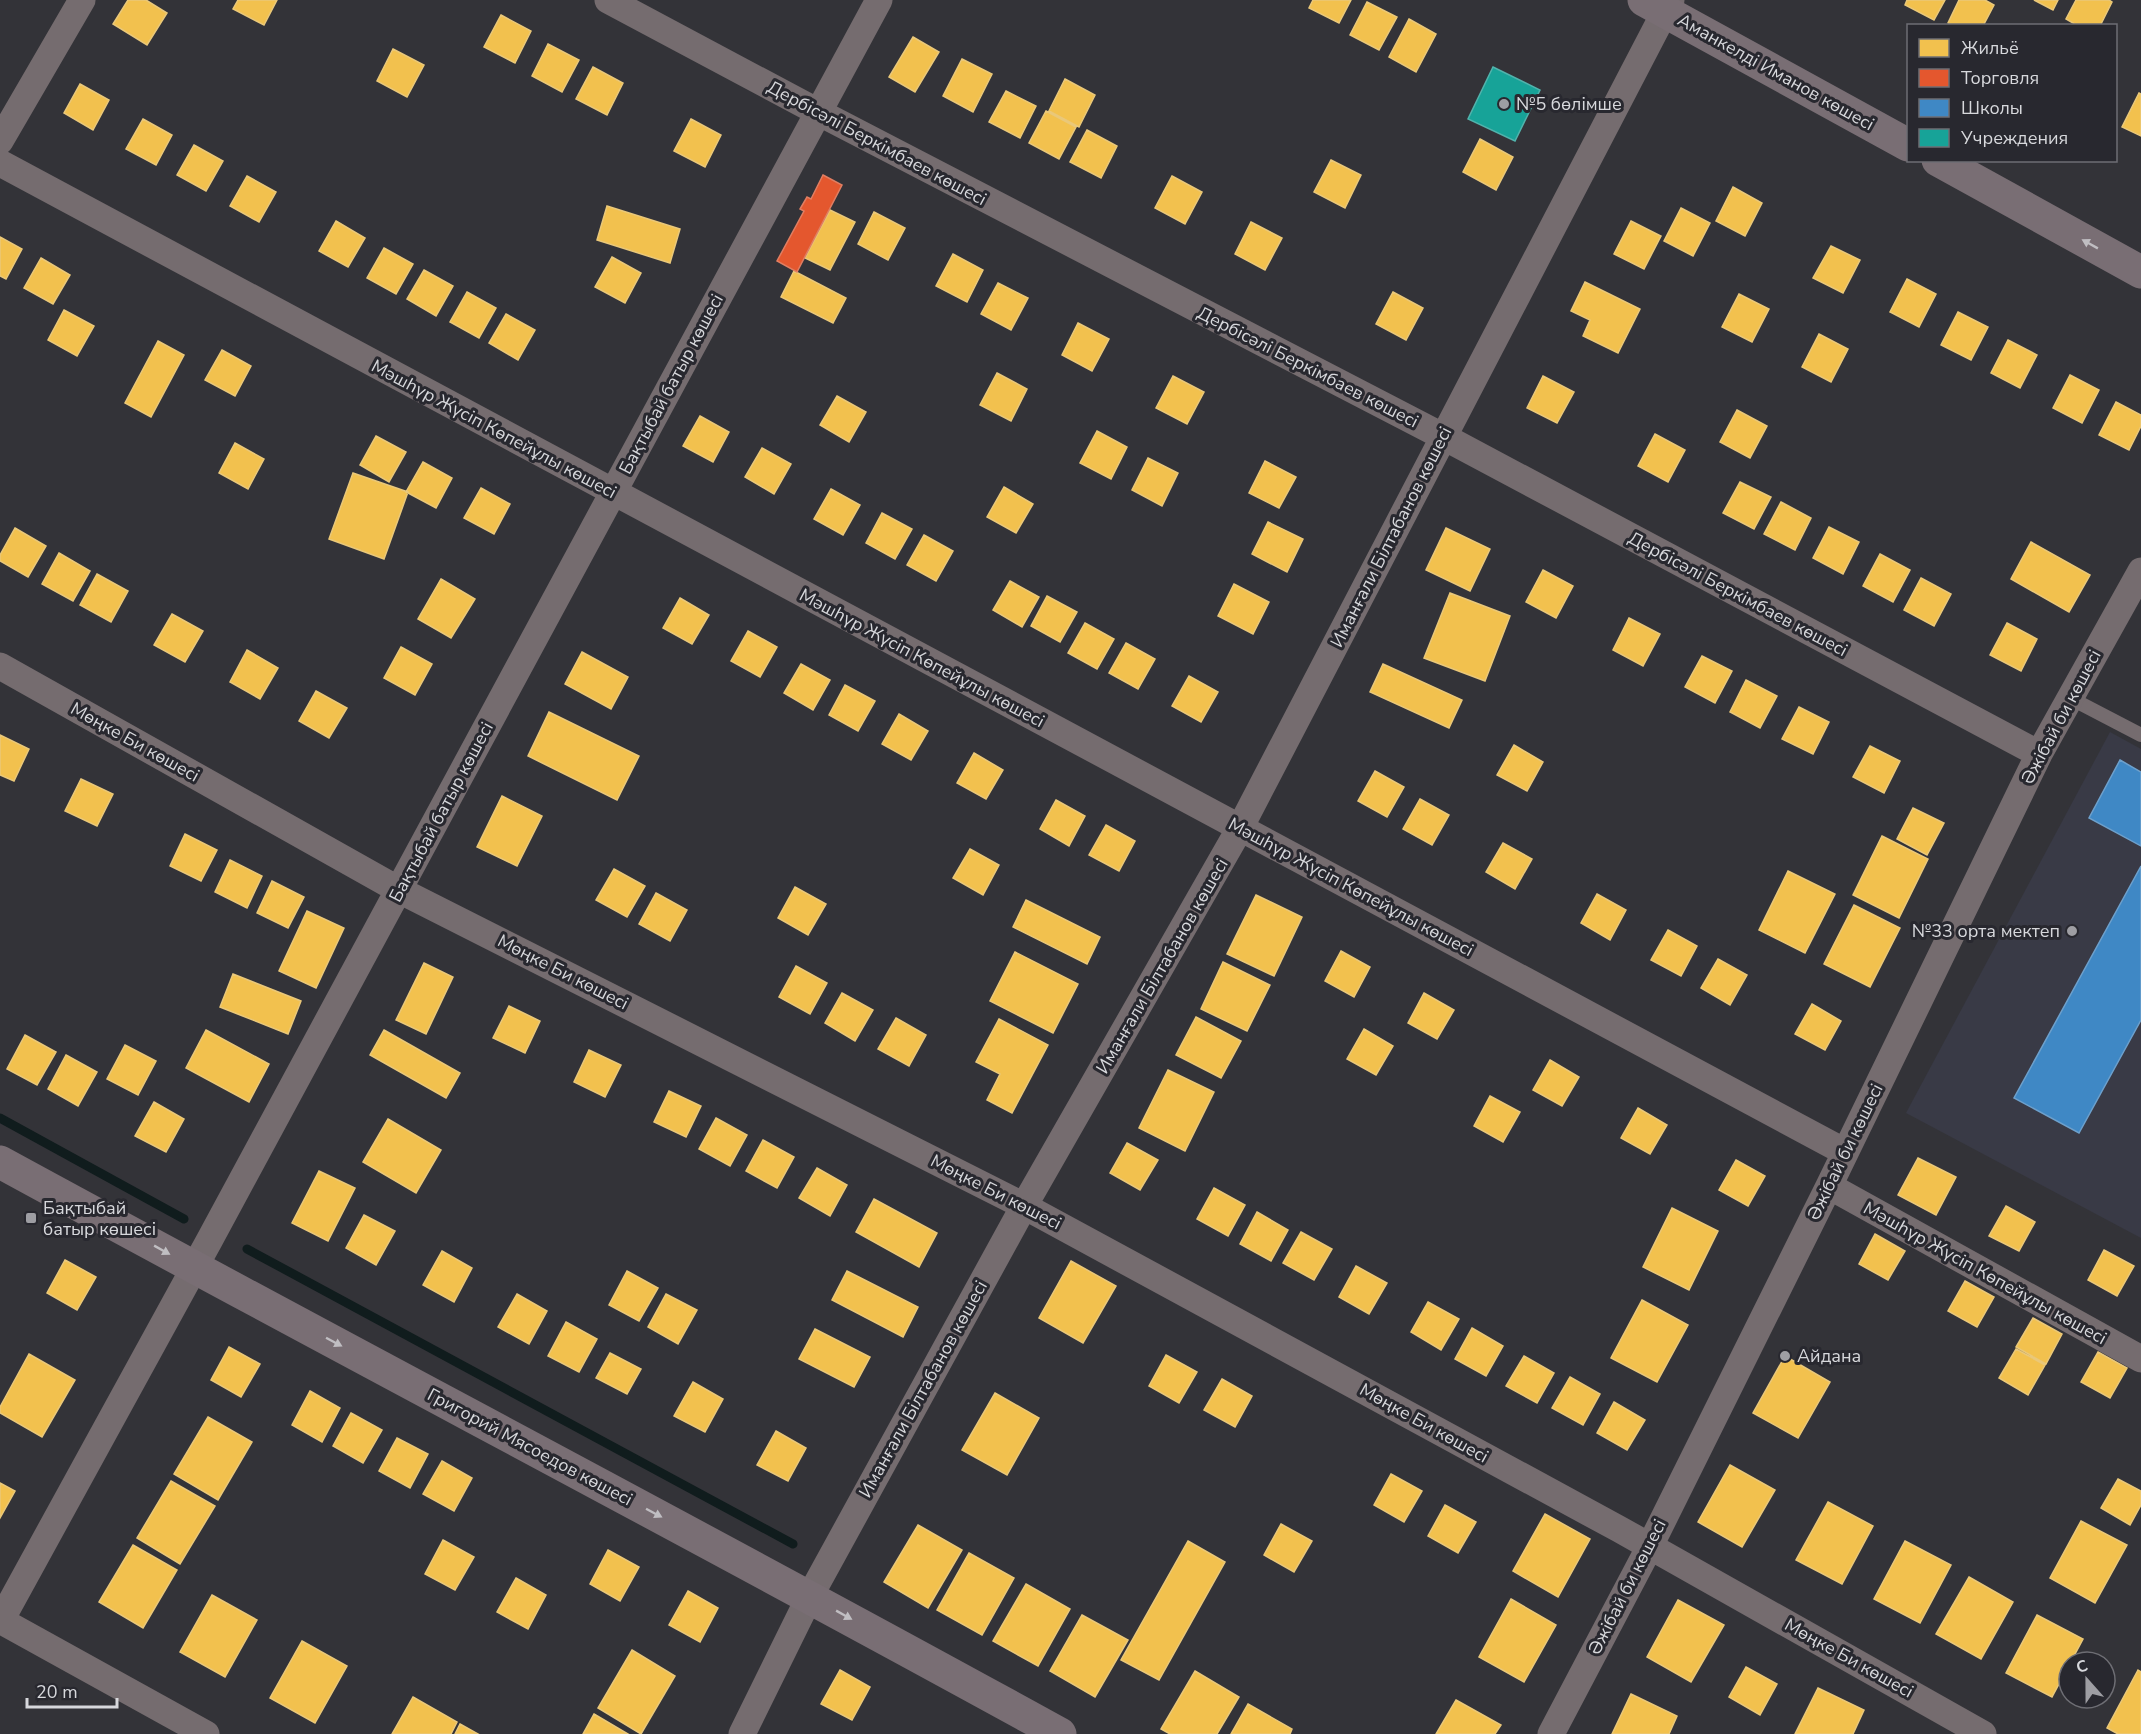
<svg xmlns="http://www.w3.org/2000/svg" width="2141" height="1734" font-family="'Nunito Sans',sans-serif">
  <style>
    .built { fill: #393a46 }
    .homes { fill: #f2c14e; stroke: #eac879; stroke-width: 1.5 }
    .shops { fill: #e4572e; stroke: #e07e62; stroke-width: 1.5 }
    .schools { fill: #3f88c5; stroke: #6da0cc; stroke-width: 1.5 }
    .public { fill: #17a398; stroke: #51b3ac; stroke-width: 1.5 }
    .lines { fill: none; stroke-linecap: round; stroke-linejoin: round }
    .stream { stroke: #101c1d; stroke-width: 9 }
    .service { stroke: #756c6f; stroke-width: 14 }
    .minor { stroke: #756c6f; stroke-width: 27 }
    .secondary { stroke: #796e74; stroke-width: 33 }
    .oneway { fill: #c0bec2 }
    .poi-dot { fill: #9e9ea3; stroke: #28282f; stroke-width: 2 }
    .labels { text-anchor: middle; stroke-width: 6; stroke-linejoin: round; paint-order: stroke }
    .street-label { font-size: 18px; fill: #d7d8dc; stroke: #28282f }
    .poi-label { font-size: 18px; fill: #d7d8dc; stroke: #28282f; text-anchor: start }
  </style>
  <rect width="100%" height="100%" fill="#333338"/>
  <path class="built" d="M2110 732 2141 749V1238L1906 1113Z"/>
  <path class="homes" d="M128 0H146L167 13 147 45 113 24Z
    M238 0H277L264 25 233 9Z
    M1313 0H1351L1339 23 1309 8Z
    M1907 0H1945L1934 20 1905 5Z
    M1959 0H1985L1994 5 1983 26H1954L1948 23Z
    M2034 0H2058L2053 10Z
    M2076 0H2109L2112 2 2100 26H2078L2066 19Z
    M1367 2 1397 17 1379 50 1350 35Z
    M501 15 531 31 515 63 484 47Z
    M1409 19 1436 34 1416 72 1389 57Z
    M913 37 939 52 915 92 889 77Z
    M548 44 579 60 562 92 532 76Z
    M393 49 424 65 407 97 377 81Z
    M962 59 992 74 973 112 943 96Z
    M593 67 623 83 607 115 576 99Z
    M1065 79 1095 95 1079 127 1049 111Z
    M80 84 109 100 93 130 64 113Z
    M1006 91 1036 106 1020 138 989 122Z
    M2139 93 2141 94V136L2122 127Z
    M1046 111 1076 127 1059 159 1029 143Z
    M143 119 172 135 156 165 126 149Z
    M691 119 721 135 705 167 674 151Z
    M1087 130 1117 146 1101 178 1070 162Z
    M1480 139 1513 157 1496 190 1463 172Z
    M194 145 223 161 206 191 177 175Z
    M1331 160 1361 175 1345 208 1314 192Z
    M247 176 276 192 259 222 230 206Z
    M1172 176 1202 192 1185 224 1155 208Z
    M1733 187 1762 203 1745 236 1716 221Z
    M607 206 680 229 670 263 597 240Z
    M1681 208 1710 223 1693 256 1664 241Z
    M830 210 855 222 830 270 805 258Z
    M874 212 905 228 888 260 858 244Z
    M336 221 365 238 348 267 319 251Z
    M1631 221 1661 236 1644 269 1614 254Z
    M1251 222 1282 238 1265 270 1235 254Z
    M0 237 22 249 6 279 0 276Z
    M1831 246 1860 260 1843 293 1813 278Z
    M384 248 413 264 396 294 367 278Z
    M953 254 983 270 967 302 936 286Z
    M612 257 641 273 625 303 595 287Z
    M41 258 70 275 53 304 24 288Z
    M424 270 453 286 436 316 407 299Z
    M794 271 846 298 833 323 781 297Z
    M1907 279 1936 294 1919 327 1890 312Z
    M1585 282 1640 309 1618 353 1583 336 1590 320 1571 311Z
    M998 283 1028 298 1011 330 981 314Z
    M467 292 496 308 479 338 450 322Z
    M1393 292 1423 308 1406 340 1376 324Z
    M1739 294 1769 309 1752 342 1722 327Z
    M64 310 94 326 77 356 48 340Z
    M1958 312 1988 327 1971 360 1941 345Z
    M506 314 535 330 518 360 489 343Z
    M1078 323 1109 339 1092 371 1062 355Z
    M1819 334 1848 349 1831 382 1802 367Z
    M2008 340 2037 355 2020 388 1991 373Z
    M158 341 184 355 151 417 125 403Z
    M222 350 251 366 235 396 205 380Z
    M997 373 1027 389 1011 421 980 405Z
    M2070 375 2099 390 2082 423 2053 408Z
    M1173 376 1204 392 1187 424 1156 408Z
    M1543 376 1574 392 1557 423 1527 408Z
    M837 396 866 412 849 442 820 425Z
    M2116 402 2141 415V426L2129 450 2099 435Z
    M1737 410 1767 426 1750 458 1720 442Z
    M700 416 729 432 713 462 683 446Z
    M1097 431 1127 447 1111 479 1080 463Z
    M1655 434 1685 450 1668 482 1638 466Z
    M376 436 406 452 389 482 360 465Z
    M235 443 264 459 248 489 219 473Z
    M762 448 791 464 774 494 745 477Z
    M1148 458 1178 473 1162 506 1132 490Z
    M1265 461 1296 477 1279 508 1249 493Z
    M423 462 452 478 436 508 406 492Z
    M353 473 408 492 384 559 329 539Z
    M1740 482 1771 497 1754 529 1723 513Z
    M1004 487 1033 504 1016 533 987 517Z
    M481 488 510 504 494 534 464 518Z
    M831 489 860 505 843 535 814 519Z
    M1781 502 1811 518 1795 550 1764 534Z
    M882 513 912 529 895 559 866 543Z
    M1268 522 1303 539 1287 572 1252 554Z
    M1829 527 1859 542 1843 574 1813 558Z
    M15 528 46 546 28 577 0 561V555Z
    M1446 528 1490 549 1470 591 1426 570Z
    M924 535 953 551 936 581 907 565Z
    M2031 542 2090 575 2069 612 2011 579Z
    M59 553 90 571 73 601 42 584Z
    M1880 554 1910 570 1893 602 1863 586Z
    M1543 570 1573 586 1556 618 1526 602Z
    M97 574 128 591 111 622 80 605Z
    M1921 578 1951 594 1934 626 1904 610Z
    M441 579 475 599 451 638 418 619Z
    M1010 581 1039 597 1022 627 993 610Z
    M1234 584 1269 602 1253 634 1218 616Z
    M1450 593 1510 616 1485 681 1424 658Z
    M1047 596 1077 612 1060 642 1031 626Z
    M680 598 709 615 692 644 663 628Z
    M172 614 203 631 185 662 154 645Z
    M1629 618 1660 634 1643 666 1613 650Z
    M1085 623 1114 639 1097 669 1068 653Z
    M2007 623 2037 639 2021 671 1990 655Z
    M748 631 777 647 760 677 731 661Z
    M1126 643 1155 659 1138 689 1109 673Z
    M401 647 432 664 415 695 384 678Z
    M247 650 278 668 260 699 230 682Z
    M582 652 628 677 611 709 565 684Z
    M1702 656 1732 671 1715 703 1685 687Z
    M801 664 830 680 813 710 784 693Z
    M1383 664 1462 700 1449 728 1370 692Z
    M1189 676 1218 692 1201 722 1172 706Z
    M1746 680 1777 696 1760 728 1730 712Z
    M845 685 875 701 858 731 829 715Z
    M316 691 347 708 329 738 299 721Z
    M1799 707 1829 722 1813 754 1782 739Z
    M549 712 639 756 617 800 528 756Z
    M899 714 928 731 911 760 882 744Z
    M0 735 29 749 14 781 0 775Z
    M1514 745 1543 762 1527 791 1497 775Z
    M1870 746 1900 761 1884 793 1853 777Z
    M974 753 1003 770 986 799 957 783Z
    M1375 771 1404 787 1387 817 1358 801Z
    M81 779 113 794 97 826 65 811Z
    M502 796 542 816 517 866 477 847Z
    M1420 799 1449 815 1432 845 1403 829Z
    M1056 800 1085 816 1069 846 1040 829Z
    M1913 808 1944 823 1927 855 1897 839Z
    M1106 825 1135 841 1119 871 1089 855Z
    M185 834 217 850 201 881 170 866Z
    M1882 836 1928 859 1899 918 1853 895Z
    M1503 843 1532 859 1515 889 1486 872Z
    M970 849 999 865 983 895 953 878Z
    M230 860 262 876 247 908 215 892Z
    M614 869 645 886 627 917 596 900Z
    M1788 871 1835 894 1805 953 1759 930Z
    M272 881 304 897 288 928 257 913Z
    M795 887 826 904 808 935 778 918Z
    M656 893 687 910 670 941 639 924Z
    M1597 894 1626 910 1610 940 1581 923Z
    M1256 895 1302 917 1274 976 1227 954Z
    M1026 900 1100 937 1087 964 1013 927Z
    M1854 905 1900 928 1870 987 1824 964Z
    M307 911 344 928 316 988 279 971Z
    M1668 930 1697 946 1681 976 1651 960Z
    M1341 951 1370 967 1354 997 1325 981Z
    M1015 952 1078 984 1053 1033 990 1001Z
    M1718 959 1747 975 1730 1005 1701 988Z
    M1223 962 1270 985 1247 1031 1201 1009Z
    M424 963 453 977 426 1034 396 1020Z
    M796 966 827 983 810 1014 779 997Z
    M233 974 301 1001 288 1034 220 1007Z
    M842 993 873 1010 855 1041 825 1023Z
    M1424 993 1454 1010 1437 1039 1408 1023Z
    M1812 1004 1841 1021 1825 1050 1795 1034Z
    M509 1006 540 1021 525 1053 493 1038Z
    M1196 1017 1241 1041 1221 1078 1176 1055Z
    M896 1018 926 1035 909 1066 878 1049Z
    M999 1019 1048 1045 1012 1113 987 1100 1000 1074 976 1062Z
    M1364 1029 1393 1046 1376 1075 1347 1059Z
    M206 1030 269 1064 249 1102 186 1068Z
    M384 1030 460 1073 446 1098 370 1055Z
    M25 1035 56 1052 37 1085 7 1069Z
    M125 1045 156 1061 138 1095 107 1079Z
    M589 1050 621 1065 605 1097 574 1082Z
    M66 1055 97 1072 78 1106 48 1089Z
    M1550 1060 1579 1077 1562 1106 1533 1090Z
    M1168 1070 1214 1092 1185 1151 1139 1128Z
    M669 1091 701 1106 686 1137 654 1122Z
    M1490 1096 1520 1112 1503 1142 1474 1126Z
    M154 1102 184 1119 166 1152 135 1136Z
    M1638 1108 1667 1125 1650 1154 1621 1138Z
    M716 1118 747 1135 730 1166 699 1149Z
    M388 1119 441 1150 416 1193 363 1162Z
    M763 1140 794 1157 777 1188 746 1171Z
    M1127 1143 1158 1160 1140 1190 1110 1173Z
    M1918 1158 1956 1177 1936 1215 1898 1195Z
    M1736 1160 1765 1176 1748 1206 1719 1190Z
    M817 1168 847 1185 830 1216 799 1198Z
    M319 1171 355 1188 328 1241 292 1223Z
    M1214 1188 1245 1205 1228 1236 1197 1219Z
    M874 1199 937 1233 919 1267 856 1232Z
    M2006 1206 2035 1222 2019 1251 1989 1236Z
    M1672 1208 1718 1231 1689 1290 1643 1267Z
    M1257 1212 1288 1230 1271 1261 1240 1244Z
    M364 1215 395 1231 376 1265 346 1248Z
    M1301 1232 1332 1249 1314 1280 1283 1263Z
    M1875 1234 1905 1251 1888 1280 1859 1264Z
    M2104 1250 2134 1266 2117 1296 2088 1280Z
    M442 1251 472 1268 454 1302 423 1285Z
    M65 1260 96 1277 77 1310 47 1293Z
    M1071 1261 1116 1286 1083 1343 1039 1318Z
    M1356 1266 1387 1283 1369 1314 1339 1297Z
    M627 1271 658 1288 639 1321 609 1305Z
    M847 1271 918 1307 903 1337 832 1300Z
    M1965 1281 1994 1297 1977 1327 1948 1311Z
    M517 1294 547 1311 529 1344 498 1327Z
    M666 1294 697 1310 678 1344 648 1327Z
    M1642 1300 1688 1325 1657 1382 1611 1358Z
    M1428 1302 1459 1319 1441 1350 1411 1332Z
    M2033 1318 2062 1334 2046 1364 2016 1347Z
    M566 1322 597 1339 579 1372 548 1356Z
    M1472 1328 1503 1346 1486 1376 1455 1359Z
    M815 1329 870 1357 854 1387 799 1359Z
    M229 1347 260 1364 241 1397 211 1380Z
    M2016 1349 2045 1365 2028 1395 1999 1378Z
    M2098 1352 2127 1368 2110 1398 2081 1382Z
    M610 1353 641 1369 627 1394 596 1378Z
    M29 1354 75 1380 42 1437 0 1413V1407Z
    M1166 1355 1197 1372 1179 1403 1149 1386Z
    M1524 1356 1554 1373 1537 1403 1506 1386Z
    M1785 1356 1830 1382 1798 1438 1753 1413Z
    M1570 1377 1600 1394 1583 1425 1552 1408Z
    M1222 1379 1252 1396 1235 1427 1204 1410Z
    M693 1382 723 1399 705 1432 674 1416Z
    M310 1391 340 1408 322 1442 292 1425Z
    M995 1393 1039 1418 1007 1475 962 1450Z
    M1614 1402 1645 1420 1627 1450 1597 1433Z
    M351 1413 382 1430 363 1463 333 1446Z
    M208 1417 252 1442 218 1500 174 1474Z
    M776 1431 806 1448 788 1481 757 1465Z
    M397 1438 428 1454 410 1488 379 1471Z
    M442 1461 472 1478 454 1511 423 1494Z
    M1730 1465 1775 1490 1742 1547 1698 1522Z
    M1391 1474 1422 1491 1404 1522 1374 1505Z
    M2118 1479 2141 1491V1505L2130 1525 2101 1508Z
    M171 1481 215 1506 180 1564 137 1538Z
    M0 1483 15 1491 0 1518Z
    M1828 1502 1873 1526 1842 1584 1796 1560Z
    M1445 1505 1476 1522 1458 1553 1428 1536Z
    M1545 1514 1590 1539 1558 1597 1513 1571Z
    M2081 1521 2127 1545 2095 1603 2050 1578Z
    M1281 1524 1312 1541 1294 1572 1264 1555Z
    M918 1525 962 1550 928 1608 884 1582Z
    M443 1540 474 1557 455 1590 425 1574Z
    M1188 1541 1225 1562 1159 1680 1121 1660Z
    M1905 1541 1951 1565 1920 1623 1874 1599Z
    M133 1545 177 1570 143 1628 99 1602Z
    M608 1550 639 1567 620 1601 590 1584Z
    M969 1553 1014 1578 982 1635 937 1610Z
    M1969 1577 2013 1602 1981 1659 1936 1634Z
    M516 1578 546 1595 528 1629 497 1612Z
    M1026 1584 1070 1609 1038 1666 993 1641Z
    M688 1591 718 1608 700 1642 669 1625Z
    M212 1595 257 1620 225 1677 180 1652Z
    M1511 1599 1556 1625 1524 1682 1479 1657Z
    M1678 1600 1724 1625 1691 1682 1647 1657Z
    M1082 1615 1128 1640 1095 1697 1050 1671Z
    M2037 1615 2083 1639 2052 1697 2006 1673Z
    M302 1641 347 1666 315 1723 270 1698Z
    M632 1650 675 1676 641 1734 598 1708Z
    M1746 1667 1777 1684 1760 1715 1729 1697Z
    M840 1670 870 1687 852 1720 821 1704Z
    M2138 1670 2141 1672V1734H2118L2107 1728Z
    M1195 1671 1239 1697 1217 1734H1170L1161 1729Z
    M1818 1688 1864 1710 1853 1734H1795Z
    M1631 1694 1677 1716 1669 1734H1612Z
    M413 1697 457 1722 451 1734H392Z
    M1456 1700 1501 1725 1495 1734H1436Z
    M1248 1704 1292 1729 1290 1734H1231Z
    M594 1714 628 1734H583Z
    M460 1724 478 1734H455Z"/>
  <path class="shops" d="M823 175 842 185 797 272 777 261 804 211 800 209 807 197 811 199Z"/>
  <path class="schools" d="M2120 760 2141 772V846L2089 818Z
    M2141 866V1020L2079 1133 2014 1098Z"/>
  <path class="public" d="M1493 67 1540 90 1515 141 1468 119Z"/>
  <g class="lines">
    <path class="stream" d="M0 1118 184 1219
      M247 1249 793 1544"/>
    <path class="service" d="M2070 698 2141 735"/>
    <path class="minor" d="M608 0 818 112 1444 437 2039 754
      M0 141 82 0
      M0 163 1845 1152
      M0 666 399 890 1024 1206 1619 1529 1983 1734
      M1829 1186 2141 1359
      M0 1620 206 1734
      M0 1622 209 1241 879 0
      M742 1734 810 1596 1024 1206 1240 828 1671 0
      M1551 1734 1650 1546 1829 1186 2039 754 2141 571"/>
    <path class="secondary" d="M1644 0 1908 145
      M1938 160 2141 272
      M0 1162C352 1354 708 1540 1060 1734"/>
  </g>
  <defs><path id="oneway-solid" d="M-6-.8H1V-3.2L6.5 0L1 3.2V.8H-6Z" transform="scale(1.5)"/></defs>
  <g class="oneway">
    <use href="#oneway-solid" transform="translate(2090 244) rotate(-151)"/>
    <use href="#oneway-solid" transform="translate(162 1250) rotate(29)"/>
    <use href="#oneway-solid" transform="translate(334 1342) rotate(28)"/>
    <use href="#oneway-solid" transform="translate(654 1513) rotate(28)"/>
    <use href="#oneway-solid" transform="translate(844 1615) rotate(29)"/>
  </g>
  <g class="poi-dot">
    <circle cx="1504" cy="104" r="6"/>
    <circle cx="2072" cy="931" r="6"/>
    <rect x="25" y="1212" width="12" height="12" rx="3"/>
    <circle cx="1785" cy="1356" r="6"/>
  </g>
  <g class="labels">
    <g class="street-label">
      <text transform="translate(1776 72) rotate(29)" y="6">Аманкелді Иманов көшесі</text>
      <text transform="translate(877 143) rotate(28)" y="6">Дербісәлі Беркімбаев көшесі</text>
      <text transform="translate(1308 367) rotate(27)" y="6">Дербісәлі Беркімбаев көшесі</text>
      <text transform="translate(671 384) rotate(-62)" y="6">Бақтыбай батыр көшесі</text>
      <text transform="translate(494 429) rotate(28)" y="6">Мәшһүр Жүсіп Көпейұлы көшесі</text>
      <text transform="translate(1391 537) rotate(-63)" y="6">Иманғали Білтабанов көшесі</text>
      <text transform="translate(1738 594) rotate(28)" y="6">Дербісәлі Беркімбаев көшесі</text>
      <text transform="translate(922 658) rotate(28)" y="6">Мәшһүр Жүсіп Көпейұлы көшесі</text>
      <text transform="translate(2061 717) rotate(-62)" y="6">Әжібай би көшесі</text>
      <text transform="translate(135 742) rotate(29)" y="6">Мөңке Би көшесі</text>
      <text transform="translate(441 812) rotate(-62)" y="6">Бақтыбай батыр көшесі</text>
      <text transform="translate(1351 887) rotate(28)" y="6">Мәшһүр Жүсіп Көпейұлы көшесі</text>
      <text transform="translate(1162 966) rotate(-60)" y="6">Иманғали Білтабанов көшесі</text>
      <text transform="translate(563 972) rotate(27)" y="6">Мөңке Би көшесі</text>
      <text transform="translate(1845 1152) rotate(-64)" y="6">Әжібай би көшесі</text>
      <text transform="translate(996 1192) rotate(27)" y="6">Мөңке Би көшесі</text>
      <text transform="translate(1985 1273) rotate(29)" y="6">Мәшһүр Жүсіп Көпейұлы көшесі</text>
      <text transform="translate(923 1389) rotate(-61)" y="6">Иманғали Білтабанов көшесі</text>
      <text transform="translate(1424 1423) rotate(29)" y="6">Мөңке Би көшесі</text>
      <text transform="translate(530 1447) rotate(28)" y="6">Григорий Мясоедов көшесі</text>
      <text transform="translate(1627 1587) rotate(-63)" y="6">Әжібай би көшесі</text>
      <text transform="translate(1849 1658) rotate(29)" y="6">Мөңке Би көшесі</text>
    </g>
    <g class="poi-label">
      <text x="1516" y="110">№5 бөлімше</text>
      <text x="2060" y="937" text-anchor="end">№33 орта мектеп</text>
      <text x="43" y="1214">Бақтыбай<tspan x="43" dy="21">батыр көшесі</tspan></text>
      <text x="1797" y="1362">Айдана</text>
    </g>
  </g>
  <rect x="1907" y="24" width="210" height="138" fill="#28282f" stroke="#6e6e74" stroke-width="1.5"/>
  <rect x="1919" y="39" width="30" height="18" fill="#f2c14e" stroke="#6e6e74" stroke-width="1.5"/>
  <text x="1961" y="54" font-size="18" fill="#d7d8dc">Жильё</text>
  <rect x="1919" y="69" width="30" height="18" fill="#e4572e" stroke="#6e6e74" stroke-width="1.5"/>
  <text x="1961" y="84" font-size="18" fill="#d7d8dc">Торговля</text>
  <rect x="1919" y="99" width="30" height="18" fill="#3f88c5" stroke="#6e6e74" stroke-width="1.5"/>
  <text x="1961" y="114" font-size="18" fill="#d7d8dc">Школы</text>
  <rect x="1919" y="129" width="30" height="18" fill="#17a398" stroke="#6e6e74" stroke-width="1.5"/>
  <text x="1961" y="144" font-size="18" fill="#d7d8dc">Учреждения</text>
  <g transform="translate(2087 1680) rotate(339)"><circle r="28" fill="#28282f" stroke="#6e6e74" stroke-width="1.5"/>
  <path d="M0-4.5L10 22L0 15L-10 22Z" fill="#9e9ea3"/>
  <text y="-9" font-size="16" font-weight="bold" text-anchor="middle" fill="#d7d8dc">С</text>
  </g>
  <path d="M27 1698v9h90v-9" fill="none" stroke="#d7d8dc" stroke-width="3"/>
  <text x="36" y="1698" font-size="18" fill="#d7d8dc" stroke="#28282f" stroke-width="4.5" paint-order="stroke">20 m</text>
</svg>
